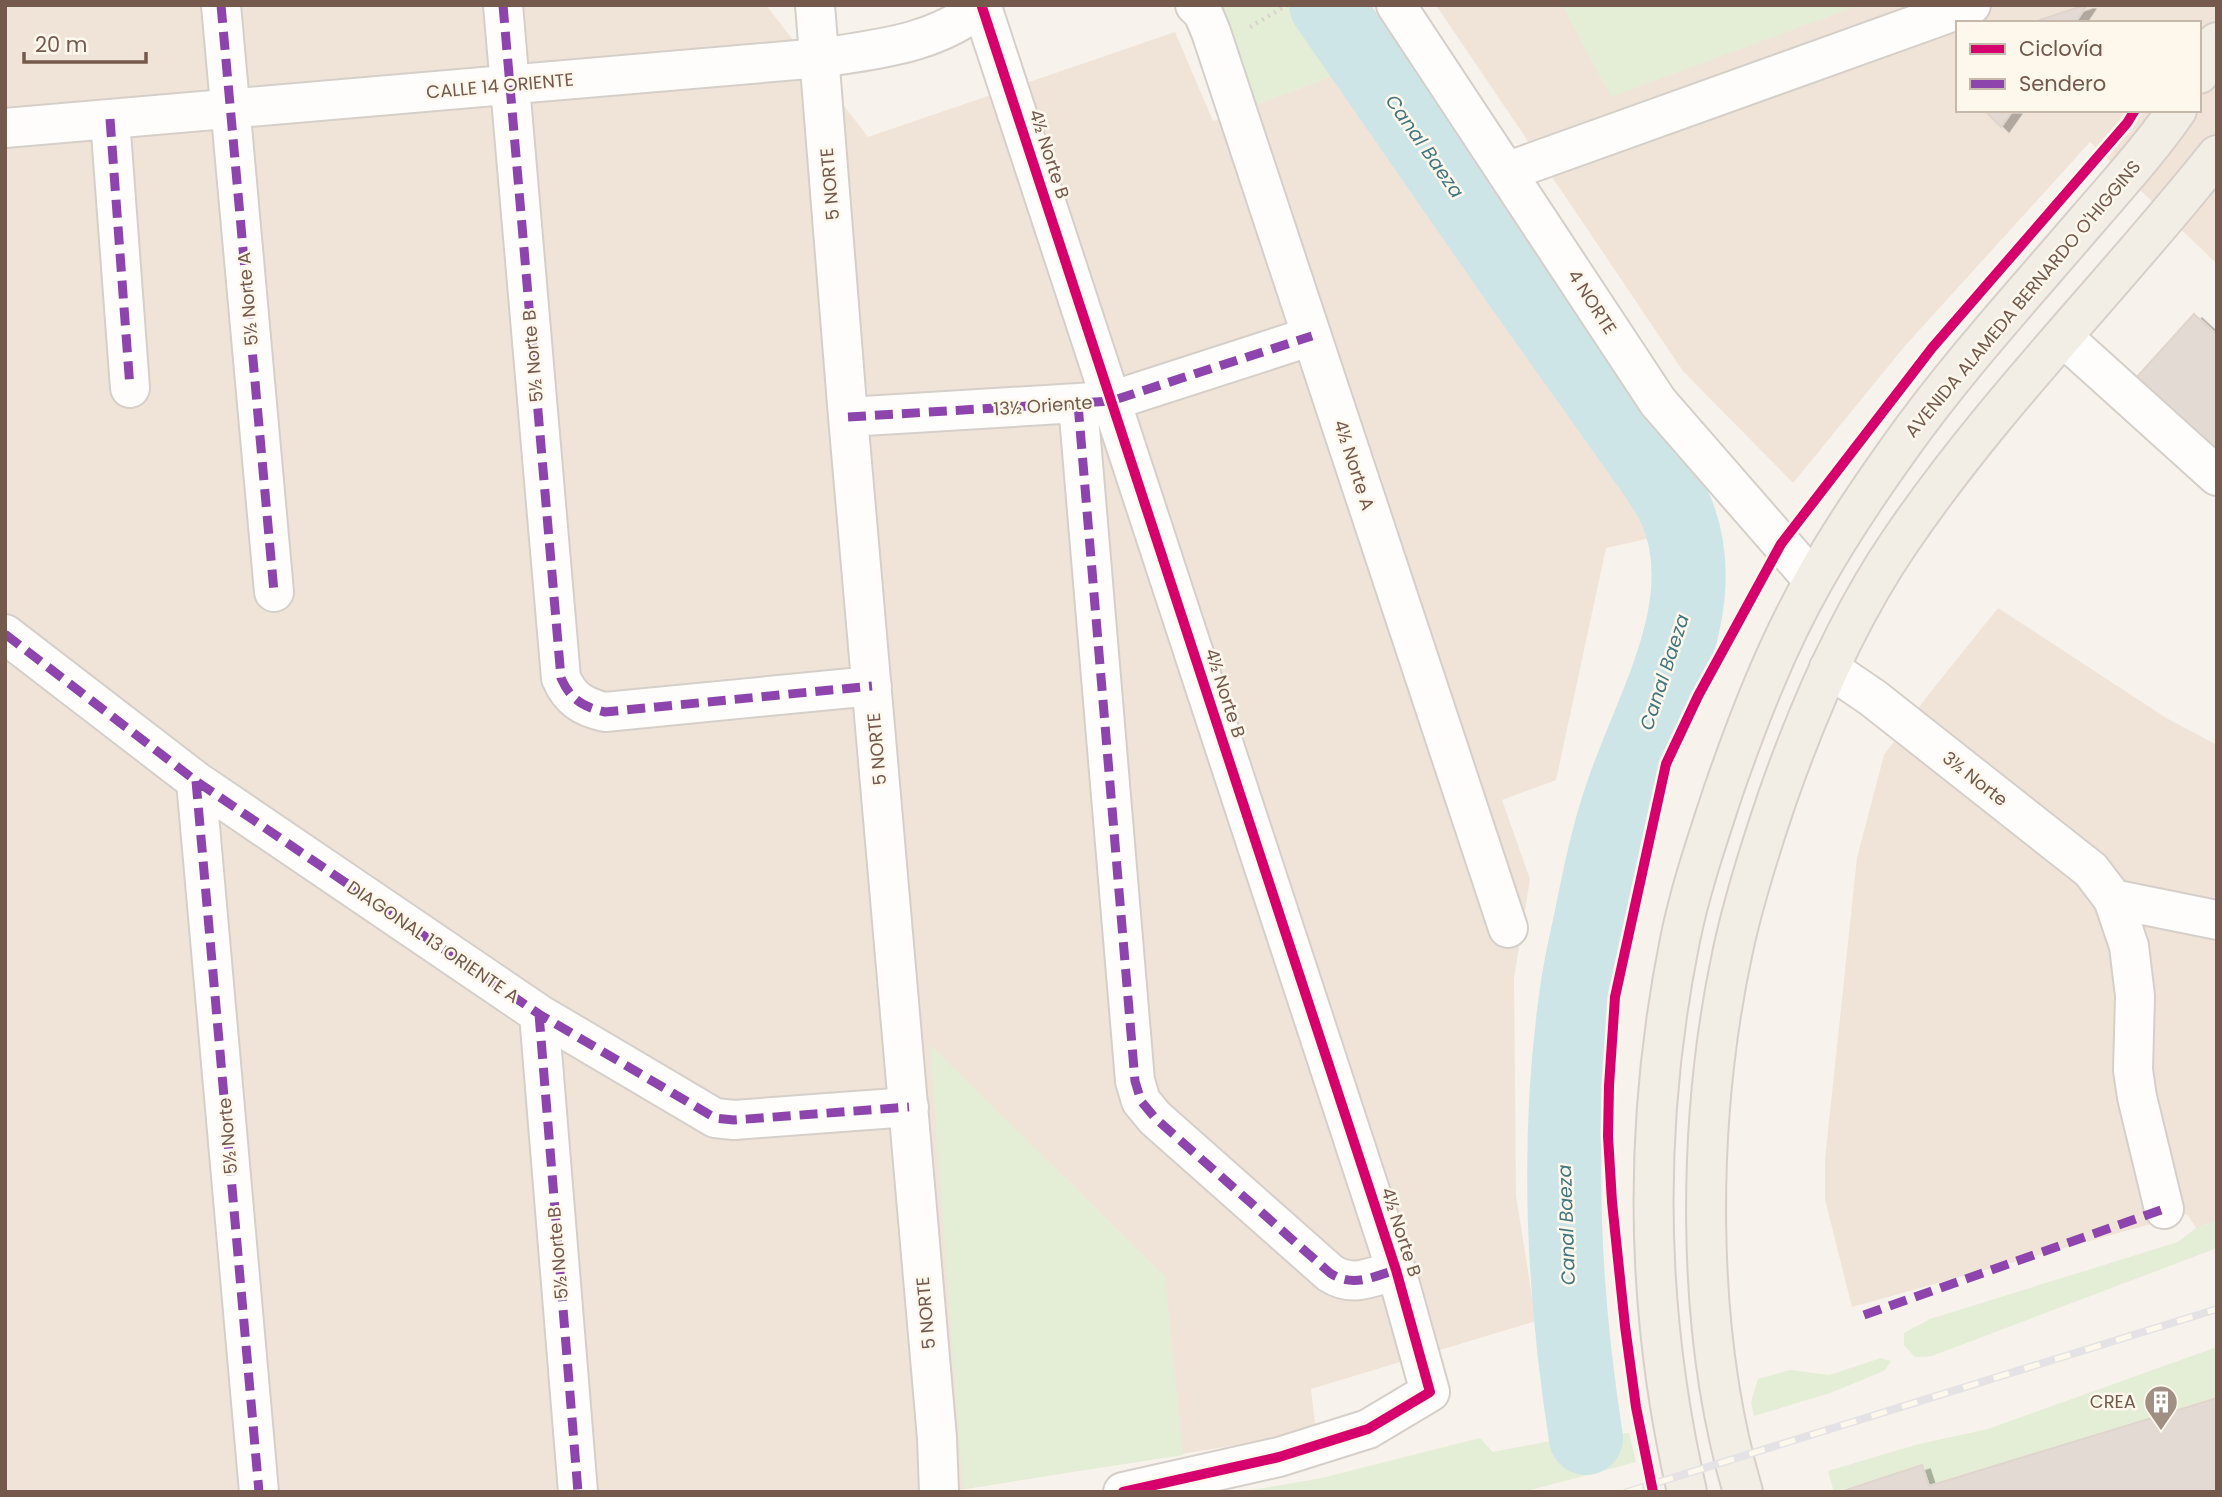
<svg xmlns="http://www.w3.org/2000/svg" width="2222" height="1497" font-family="Poppins,sans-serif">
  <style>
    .residential { fill: #f0e4d9; fill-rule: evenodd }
    .green { fill: #e4edd6 }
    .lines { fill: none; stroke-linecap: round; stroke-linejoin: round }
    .river { stroke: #cde5e7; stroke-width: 74 }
    .building { fill: #e3dad3; stroke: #e0d5cd; stroke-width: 2; filter: url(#shadow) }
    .minor-casing { stroke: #d6cfc9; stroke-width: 42 }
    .major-casing { stroke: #d8cfca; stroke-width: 42 }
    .path { stroke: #dad2ce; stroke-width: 4.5; stroke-dasharray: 2 5; stroke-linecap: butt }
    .minor { stroke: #fefdfc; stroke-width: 38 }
    .major { stroke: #f2ede5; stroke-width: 38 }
    .rail-casing { stroke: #e4e2e5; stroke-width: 8 }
    .rail { stroke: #fef7ec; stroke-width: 5; stroke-dasharray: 16; stroke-linecap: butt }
    .quiet { stroke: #8e44ad; stroke-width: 9; stroke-dasharray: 18 9; stroke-linecap: butt }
    .cycleway-casing { stroke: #fef7ec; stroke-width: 15 }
    .cycleway { stroke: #d6006c; stroke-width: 10 }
    .labels { text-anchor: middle; stroke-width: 5; stroke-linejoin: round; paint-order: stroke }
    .street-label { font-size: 18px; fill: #74594c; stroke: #fef7ec }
    .poi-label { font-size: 18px; fill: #74594c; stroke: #fef7ec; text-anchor: end }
    .water-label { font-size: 19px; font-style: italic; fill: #43777f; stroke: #fef7ec }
  </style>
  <defs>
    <filter id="shadow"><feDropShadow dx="8" dy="4.5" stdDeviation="0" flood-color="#0004"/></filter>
  </defs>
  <rect width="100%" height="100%" fill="#f7f2eb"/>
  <path class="residential" d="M5 5H766L868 137 1175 32 1213 121 1338 74 1655 537 1606 548 1556 780 1502 800 1530 879 1514 978 1516 1196 1536 1321 1311 1389 1316 1432 947 1492H5Z
    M1436 5H2217V264L2090 142 1904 347 1793 483 1683 371ZM1958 23H2199V110H1958Z
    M1998 608 2168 719 2217 745V1221L2196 1228 2187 1214 1852 1307 1825 1199V1159L1857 858 1884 755 1925 699Z"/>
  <path class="green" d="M1208 5H1293L1338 74 1248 108Z
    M1562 5H1860L1611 97Z
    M930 1045 1165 1276 1183 1455 963 1489Z
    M2217 1221V1248L1932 1356 1915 1357 1904 1345V1333L1930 1319 2178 1242 2196 1228Z
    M2217 1347V1398L1929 1486 1922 1466 1834 1492 1828 1471 1915 1445 1988 1429Z
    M1881 1358 1891 1361 1885 1370 1879 1373 1830 1393 1754 1416 1751 1402 1758 1379 1790 1370 1829 1375Z
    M1629 1433 1636 1462 1523 1492H1241L1322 1478 1480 1438 1493 1452 1561 1439 1569 1448 1602 1435Z"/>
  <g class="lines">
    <path class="river" d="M1326 5 1518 282 1656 476C1662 486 1670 497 1675 508 1718 604 1649 710 1620 800 1607 839 1599 879 1591 919 1586 943 1580 967 1577 991 1555 1140 1563 1291 1586 1438"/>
  </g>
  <path class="building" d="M2085 5H2087L2075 23H2031Z
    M1984 110H2013L2001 127Z
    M2194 314 2217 335V452L2136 378Z
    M2217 1398V1492H1840L1922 1465 1929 1486Z"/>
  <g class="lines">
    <g class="minor-casing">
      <path id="minor" d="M221 5 274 592
        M503 5 561 678C570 699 583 707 605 712L872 686
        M815 5 848 417 937 1438 939 1492
        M1195 5 1203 13 1211 32 1508 928
        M1396 5 1658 402 1813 580
        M982 7 1396 1270 1430 1392 1368 1429 1279 1457 1123 1492
        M110 119 130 388
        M5 128 820 58C879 49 936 44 983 5
        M1506 172 1971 5
        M2063 337 2217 476
        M1078 404 1135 1081 1141 1101 1155 1118 1330 1273C1353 1288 1371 1277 1396 1270
        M848 417 1111 401 1312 336
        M5 634 196 781 539 1014 715 1118 734 1120 909 1107
        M1829 668 1873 698 2091 870 2113 899 2129 946 2135 996 2133 1070 2137 1097 2164 1209
        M196 781 259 1492
        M2113 899 2217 920
        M539 1014 578 1492"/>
    </g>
    <g class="major-casing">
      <path id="major" d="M2199 74 2217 42
        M1687 1492C1645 1310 1643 1123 1680 940 1690 890 1707 841 1723 792 1748 720 1776 647 1814 580 1839 535 1868 492 1898 450 1956 368 2024 294 2089 218 2119 183 2151 148 2177 110
        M1743 1492C1694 1327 1697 1117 1733 950 1744 899 1760 849 1777 799 1808 710 1846 621 1899 543 1993 404 2113 286 2217 155"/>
    </g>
    <path class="path" d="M1250 27 1287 5"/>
    <use href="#minor" class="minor"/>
    <use href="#major" class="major"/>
    <g class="rail-casing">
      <path id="rail" d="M1627 1492 2217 1309"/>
    </g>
    <use href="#rail" class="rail"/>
    <path class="quiet" d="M221 5 274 592
      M503 5 561 678C570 699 583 707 605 712L872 686
      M110 119 130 388
      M1078 404 1135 1081 1141 1101 1155 1118 1330 1273C1353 1288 1371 1277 1396 1270
      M848 417 1111 401 1312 336
      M5 634 196 781 539 1014 715 1118 734 1120 909 1107
      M196 781 259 1492
      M539 1014 578 1492
      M1864 1315 2164 1209"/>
    <g class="cycleway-casing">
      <path id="cycleway" d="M982 7 1396 1270 1430 1392 1368 1429 1279 1457 1123 1492
        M1653 1492 1636 1407 1625 1326 1612 1202 1608 1136 1609 1086 1615 997 1666 764 1698 696 1781 544 1932 348 2127 123 2135 110"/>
    </g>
    <use href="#cycleway" class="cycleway"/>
  </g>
  <defs>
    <g id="building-pin" transform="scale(1.75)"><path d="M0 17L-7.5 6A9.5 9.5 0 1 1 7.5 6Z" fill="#a28f84" stroke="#fef7ec"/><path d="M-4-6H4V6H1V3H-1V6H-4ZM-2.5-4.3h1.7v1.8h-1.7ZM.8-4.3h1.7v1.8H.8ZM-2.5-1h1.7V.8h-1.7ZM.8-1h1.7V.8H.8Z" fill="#fff"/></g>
  </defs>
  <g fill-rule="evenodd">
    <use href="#building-pin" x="2161" y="1402"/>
  </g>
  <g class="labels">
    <g class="street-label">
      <text transform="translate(500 86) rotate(-5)" y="6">CALLE 14 ORIENTE</text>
      <text transform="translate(1049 154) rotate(72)" y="6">4½ Norte B</text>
      <text transform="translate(830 184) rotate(-95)" y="6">5 NORTE</text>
      <text transform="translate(248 299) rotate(-95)" y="6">5½ Norte A</text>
      <text transform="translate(2023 299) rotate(-50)" y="6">AVENIDA ALAMEDA BERNARDO O'HIGGINS</text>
      <text transform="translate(1592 302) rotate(57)" y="6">4 NORTE</text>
      <text transform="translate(533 356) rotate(-95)" y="6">5½ Norte B</text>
      <text transform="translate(1043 406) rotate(-4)" y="6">13½ Oriente</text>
      <text transform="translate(1354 465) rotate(72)" y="6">4½ Norte A</text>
      <text transform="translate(1225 693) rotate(72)" y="6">4½ Norte B</text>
      <text transform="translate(877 749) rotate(-95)" y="6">5 NORTE</text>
      <text transform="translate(1975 779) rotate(38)" y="6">3½ Norte</text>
      <text transform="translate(433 942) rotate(34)" y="6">DIAGONAL 13 ORIENTE A</text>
      <text transform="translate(228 1136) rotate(-95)" y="6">5½ Norte</text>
      <text transform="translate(1401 1232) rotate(72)" y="6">4½ Norte B</text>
      <text transform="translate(558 1253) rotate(-95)" y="6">5½ Norte B</text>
      <text transform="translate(926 1313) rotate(-95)" y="6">5 NORTE</text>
    </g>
    <g class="poi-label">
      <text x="2136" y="1408">CREA</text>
    </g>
    <g class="water-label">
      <text transform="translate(1425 146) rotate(55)" y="7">Canal Baeza</text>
      <text transform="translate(1664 672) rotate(-72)" y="7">Canal Baeza</text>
      <text transform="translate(1566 1225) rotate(-92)" y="7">Canal Baeza</text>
    </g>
  </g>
  <rect width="2222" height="1497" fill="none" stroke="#74594c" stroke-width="14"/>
  <rect x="1956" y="21" width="245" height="91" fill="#fef7ec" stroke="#c7b8ac" stroke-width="2"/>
  <rect x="1970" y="44" width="35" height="10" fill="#d6006c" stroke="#c7b8ac" stroke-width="2"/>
  <text x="2019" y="56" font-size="21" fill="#74594c">Ciclovía</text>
  <rect x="1970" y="79" width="35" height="10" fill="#8e44ad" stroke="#c7b8ac" stroke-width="2"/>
  <text x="2019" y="91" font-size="21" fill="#74594c">Sendero</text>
  <path d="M24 52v10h122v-10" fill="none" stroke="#74594c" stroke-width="3.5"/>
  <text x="35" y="52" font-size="21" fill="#74594c" stroke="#fef7ec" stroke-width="5" paint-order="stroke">20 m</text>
</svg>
